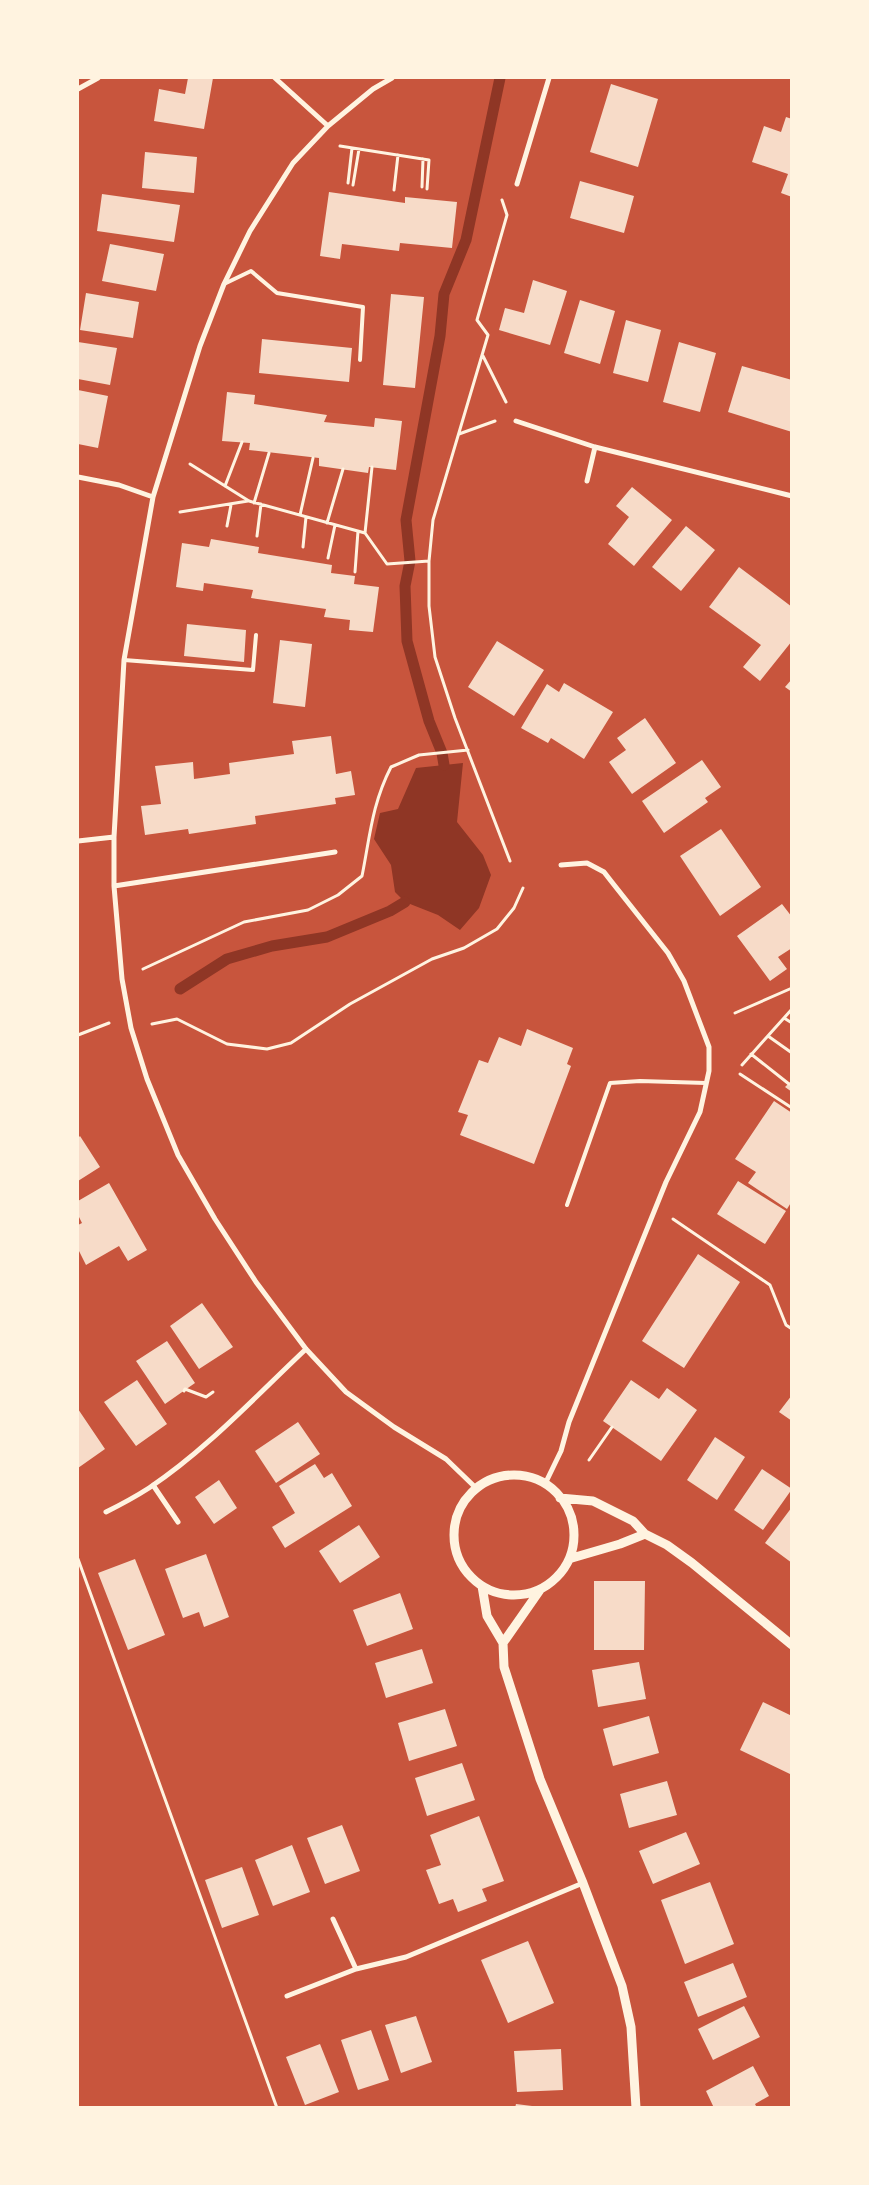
<svg xmlns="http://www.w3.org/2000/svg" width="869" height="2185" font-family="'Playfair Display',serif">
<style>
.water{fill:#8f3625}
.lines{fill:none;stroke-linecap:round;stroke-linejoin:round}
.stream{stroke:#8f3625;stroke-width:11}
.building{fill:#f7dbc8}
.path{stroke:#fff3e0;stroke-width:3}
.service{stroke:#fff3e0;stroke-width:4}
.minor{stroke:#fff3e0;stroke-width:5}
.tertiary{stroke:#fff3e0;stroke-width:9}
</style>
<rect width="100%" height="100%" fill="#c8553d"/>
<path class="water" d="M 463,763 L 457,822 L 483,855 L 491,875 L 479,908 L 460,930 L 438,915 L 405,902 L 395,892 L 391,865 L 374,839 L 380,813 L 398,809 L 416,768 Z"/>
<g class="lines">
<path class="stream" d="M 444,765 L 442,753 L 429,721 L 407,641 L 405,586 L 410,561 L 406,520 L 440,336 L 444,294 L 466,240 L 500,78
M 180,989 L 227,959 L 272,946 L 327,937 L 390,911 L 405,902"/>
</g>
<path class="building" d="M 188,78 L 213,78 L 204,129 L 154,121 L 159,89 L 185,94 Z
M 611,84 L 658,99 L 638,167 L 590,152 Z
M 786,117 L 792,119 L 792,197 L 781,193 L 788,174 L 752,162 L 764,126 L 781,132 Z
M 145,152 L 197,157 L 194,193 L 142,188 Z
M 580,181 L 634,196 L 624,233 L 570,218 Z
M 329,192 L 405,203 L 405,197 L 457,202 L 452,248 L 400,243 L 399,251 L 342,244 L 340,259 L 320,256 Z
M 102,194 L 180,205 L 174,242 L 97,231 Z
M 110,244 L 164,254 L 156,291 L 102,281 Z
M 533,280 L 567,291 L 550,345 L 499,330 L 505,308 L 524,313 Z
M 86,293 L 139,302 L 133,338 L 80,330 Z
M 391,294 L 424,297 L 415,388 L 383,385 Z
M 580,300 L 615,311 L 600,364 L 564,353 Z
M 626,320 L 661,330 L 648,382 L 613,373 Z
M 262,339 L 352,348 L 349,382 L 259,373 Z
M 78,342 L 117,348 L 110,385 L 78,379 Z
M 679,342 L 716,353 L 700,412 L 663,402 Z
M 742,366 L 792,380 L 792,432 L 728,412 Z
M 78,390 L 108,396 L 98,448 L 78,444 Z
M 227,392 L 255,395 L 254,404 L 327,415 L 324,422 L 374,427 L 375,418 L 402,421 L 396,470 L 369,467 L 368,473 L 319,466 L 319,458 L 249,450 L 250,443 L 222,441 Z
M 632,487 L 672,520 L 634,566 L 608,544 L 629,517 L 616,506 Z
M 686,526 L 715,550 L 681,591 L 652,567 Z
M 211,539 L 259,547 L 258,553 L 332,565 L 331,573 L 355,576 L 354,584 L 379,587 L 373,632 L 349,630 L 350,620 L 324,617 L 326,609 L 251,598 L 253,590 L 204,583 L 203,591 L 176,587 L 182,543 L 209,547 Z
M 739,567 L 792,607 L 792,641 L 760,681 L 743,667 L 761,645 L 709,607 Z
M 187,624 L 246,630 L 244,662 L 184,656 Z
M 280,640 L 312,644 L 305,707 L 273,703 Z
M 497,641 L 544,670 L 514,716 L 468,687 Z
M 792,679 L 792,692 L 785,687 Z
M 564,683 L 613,712 L 584,759 L 551,738 L 548,743 L 521,728 L 547,684 L 559,692 Z
M 645,718 L 676,763 L 632,794 L 609,762 L 626,750 L 617,738 Z
M 331,736 L 336,774 L 351,771 L 355,795 L 335,798 L 336,804 L 255,816 L 256,824 L 189,834 L 188,829 L 145,835 L 141,806 L 161,804 L 155,766 L 193,762 L 194,779 L 230,774 L 229,763 L 294,754 L 292,741 Z
M 702,760 L 721,787 L 705,798 L 708,802 L 664,833 L 642,801 Z
M 721,829 L 761,887 L 720,916 L 680,856 Z
M 782,904 L 792,917 L 792,948 L 778,957 L 787,969 L 770,981 L 737,936 Z
M 527,1029 L 573,1048 L 567,1064 L 571,1066 L 534,1164 L 460,1135 L 468,1115 L 458,1112 L 479,1060 L 488,1063 L 499,1037 L 521,1046 Z
M 792,1080 L 792,1092 L 785,1087 Z
M 774,1101 L 792,1113 L 792,1201 L 787,1209 L 748,1183 L 756,1172 L 735,1159 Z
M 80,1136 L 100,1167 L 78,1181 L 78,1138 Z
M 738,1181 L 786,1211 L 765,1244 L 717,1214 Z
M 109,1183 L 147,1250 L 128,1261 L 119,1246 L 86,1265 L 78,1249 L 78,1225 L 82,1223 L 78,1215 L 78,1201 Z
M 698,1254 L 740,1282 L 684,1368 L 642,1341 Z
M 202,1303 L 233,1347 L 199,1369 L 170,1326 Z
M 167,1341 L 195,1383 L 165,1404 L 136,1361 Z
M 137,1380 L 167,1424 L 136,1446 L 104,1402 Z
M 631,1380 L 659,1399 L 667,1388 L 697,1410 L 661,1461 L 603,1421 Z
M 792,1395 L 792,1421 L 779,1412 Z
M 78,1409 L 105,1449 L 78,1468 Z
M 298,1422 L 320,1454 L 276,1483 L 255,1451 Z
M 715,1437 L 745,1457 L 717,1500 L 687,1480 Z
M 315,1464 L 324,1478 L 332,1473 L 352,1506 L 285,1548 L 272,1527 L 295,1513 L 279,1486 Z
M 762,1469 L 792,1489 L 763,1530 L 734,1510 Z
M 219,1480 L 237,1508 L 214,1524 L 195,1497 Z
M 792,1507 L 792,1563 L 765,1543 Z
M 359,1525 L 380,1557 L 340,1583 L 319,1551 Z
M 206,1554 L 229,1617 L 204,1627 L 199,1612 L 183,1618 L 165,1569 Z
M 135,1559 L 165,1635 L 128,1650 L 98,1573 Z
M 594,1581 L 645,1581 L 644,1650 L 594,1650 Z
M 400,1593 L 413,1629 L 367,1646 L 353,1610 Z
M 422,1649 L 433,1683 L 386,1698 L 375,1663 Z
M 639,1662 L 646,1699 L 598,1707 L 592,1670 Z
M 763,1702 L 792,1716 L 790,1774 L 740,1750 Z
M 445,1709 L 457,1746 L 409,1761 L 398,1723 Z
M 649,1716 L 659,1753 L 613,1766 L 603,1729 Z
M 462,1763 L 475,1800 L 427,1816 L 415,1778 Z
M 667,1781 L 677,1815 L 629,1828 L 620,1794 Z
M 479,1816 L 504,1881 L 482,1889 L 487,1901 L 458,1912 L 453,1899 L 439,1904 L 426,1870 L 441,1865 L 430,1835 Z
M 342,1825 L 360,1871 L 325,1884 L 307,1838 Z
M 686,1832 L 700,1864 L 653,1884 L 639,1851 Z
M 292,1845 L 310,1892 L 273,1906 L 255,1860 Z
M 242,1867 L 259,1915 L 222,1928 L 205,1880 Z
M 710,1882 L 734,1944 L 685,1964 L 661,1900 Z
M 528,1941 L 554,2003 L 508,2023 L 481,1960 Z
M 733,1963 L 747,1997 L 698,2017 L 684,1982 Z
M 744,2006 L 760,2037 L 713,2060 L 698,2029 Z
M 416,2016 L 432,2062 L 401,2073 L 385,2025 Z
M 371,2030 L 389,2080 L 358,2090 L 341,2040 Z
M 320,2044 L 339,2092 L 305,2105 L 286,2057 Z
M 561,2049 L 563,2090 L 517,2092 L 514,2051 Z
M 753,2066 L 769,2096 L 755,2104 L 757,2108 L 714,2108 L 706,2091 Z
M 516,2104 L 532,2106 L 532,2108 L 515,2108 Z"/>
<g class="lines">
<path class="path" d="M 340,146 L 429,160 L 427,189
M 348,183 L 352,148
M 353,185 L 359,149
M 422,187 L 423,159
M 394,190 L 398,155
M 502,200 L 507,215 L 477,320 L 488,335 L 433,520 L 429,561 L 429,606 L 435,657 L 455,718 L 510,861
M 483,356 L 506,402
M 459,434 L 495,421
M 190,464 L 249,501 L 365,533 L 387,564 L 429,561
M 225,486 L 242,442
M 254,503 L 269,453
M 180,512 L 248,501
M 300,515 L 313,458
M 327,523 L 343,469
M 227,526 L 231,505
M 365,533 L 372,467
M 257,536 L 261,504
M 303,547 L 306,517
M 328,558 L 335,525
M 355,572 L 358,531
M 143,969 L 244,922 L 308,910 L 338,895 L 362,876 C 370,836 372,804 391,767 L 419,755 L 468,750
M 735,1013 L 792,988
M 784,1018 L 792,1023
M 152,1024 L 177,1019 L 227,1044 L 267,1049 L 291,1043 L 350,1004 L 432,959 L 464,948 L 497,929 L 514,908 L 523,888
M 78,1035 L 109,1023
M 768,1036 L 792,1053
M 751,1054 L 789,1084
M 742,1065 L 792,1009
M 740,1074 L 792,1108
M 673,1219 L 770,1285 L 786,1325 L 792,1329
M 184,1391 L 185,1389 L 206,1397 L 213,1392
M 589,1460 L 612,1427
M 78,1559 L 277,2108"/>
<path class="service" d="M 224,284 L 251,271 L 277,293 L 363,307 L 360,360
M 124,660 L 253,670 L 256,635
M 567,1205 L 610,1083 L 640,1081 L 706,1083"/>
<path class="minor" d="M 275,78 L 328,126
M 392,78 L 373,89 L 328,126 L 293,163 L 250,231 L 224,284 L 200,346 L 153,497 L 124,660 L 114,837 L 114,886 L 122,979 L 131,1028 L 147,1079 L 178,1155 L 215,1219 L 256,1282 L 306,1349 L 346,1392 L 394,1427 L 446,1459 L 476,1488
M 78,89 L 98,78
M 517,184 L 549,78
M 516,421 L 595,447 L 792,496
M 78,477 L 119,485 L 153,497
M 587,481 L 595,447
M 78,841 L 114,837
M 114,886 L 335,852
M 545,1484 L 561,1451 L 569,1422 L 666,1182 L 700,1112 L 709,1071 L 709,1047 L 684,981 L 668,953 L 611,881 L 604,872 L 587,863 L 561,865
M 153,1485 L 178,1522
M 106,1512 C 120,1505 135,1497 149,1488 C 207,1449 255,1397 306,1349
M 333,1919 L 356,1969
M 287,1996 L 356,1969 L 406,1957 L 583,1883"/>
<path class="tertiary" d="M454 1535a60 60 0 1 1 120 0a60 60 0 1 1-120 0Z
M 560,1498 L 593,1501 L 633,1521 L 645,1534 L 667,1545 L 692,1563 L 792,1645
M 572,1558 L 620,1544 L 645,1534
M 482,1586 L 487,1616 L 503,1643 L 504,1667 L 540,1779 L 583,1883 L 622,1986 L 631,2027 L 636,2108
M 503,1643 L 540,1590"/>
</g>
<rect width="869" height="2185" fill="none" stroke="#fff3e0" stroke-width="158"/>
</svg>
